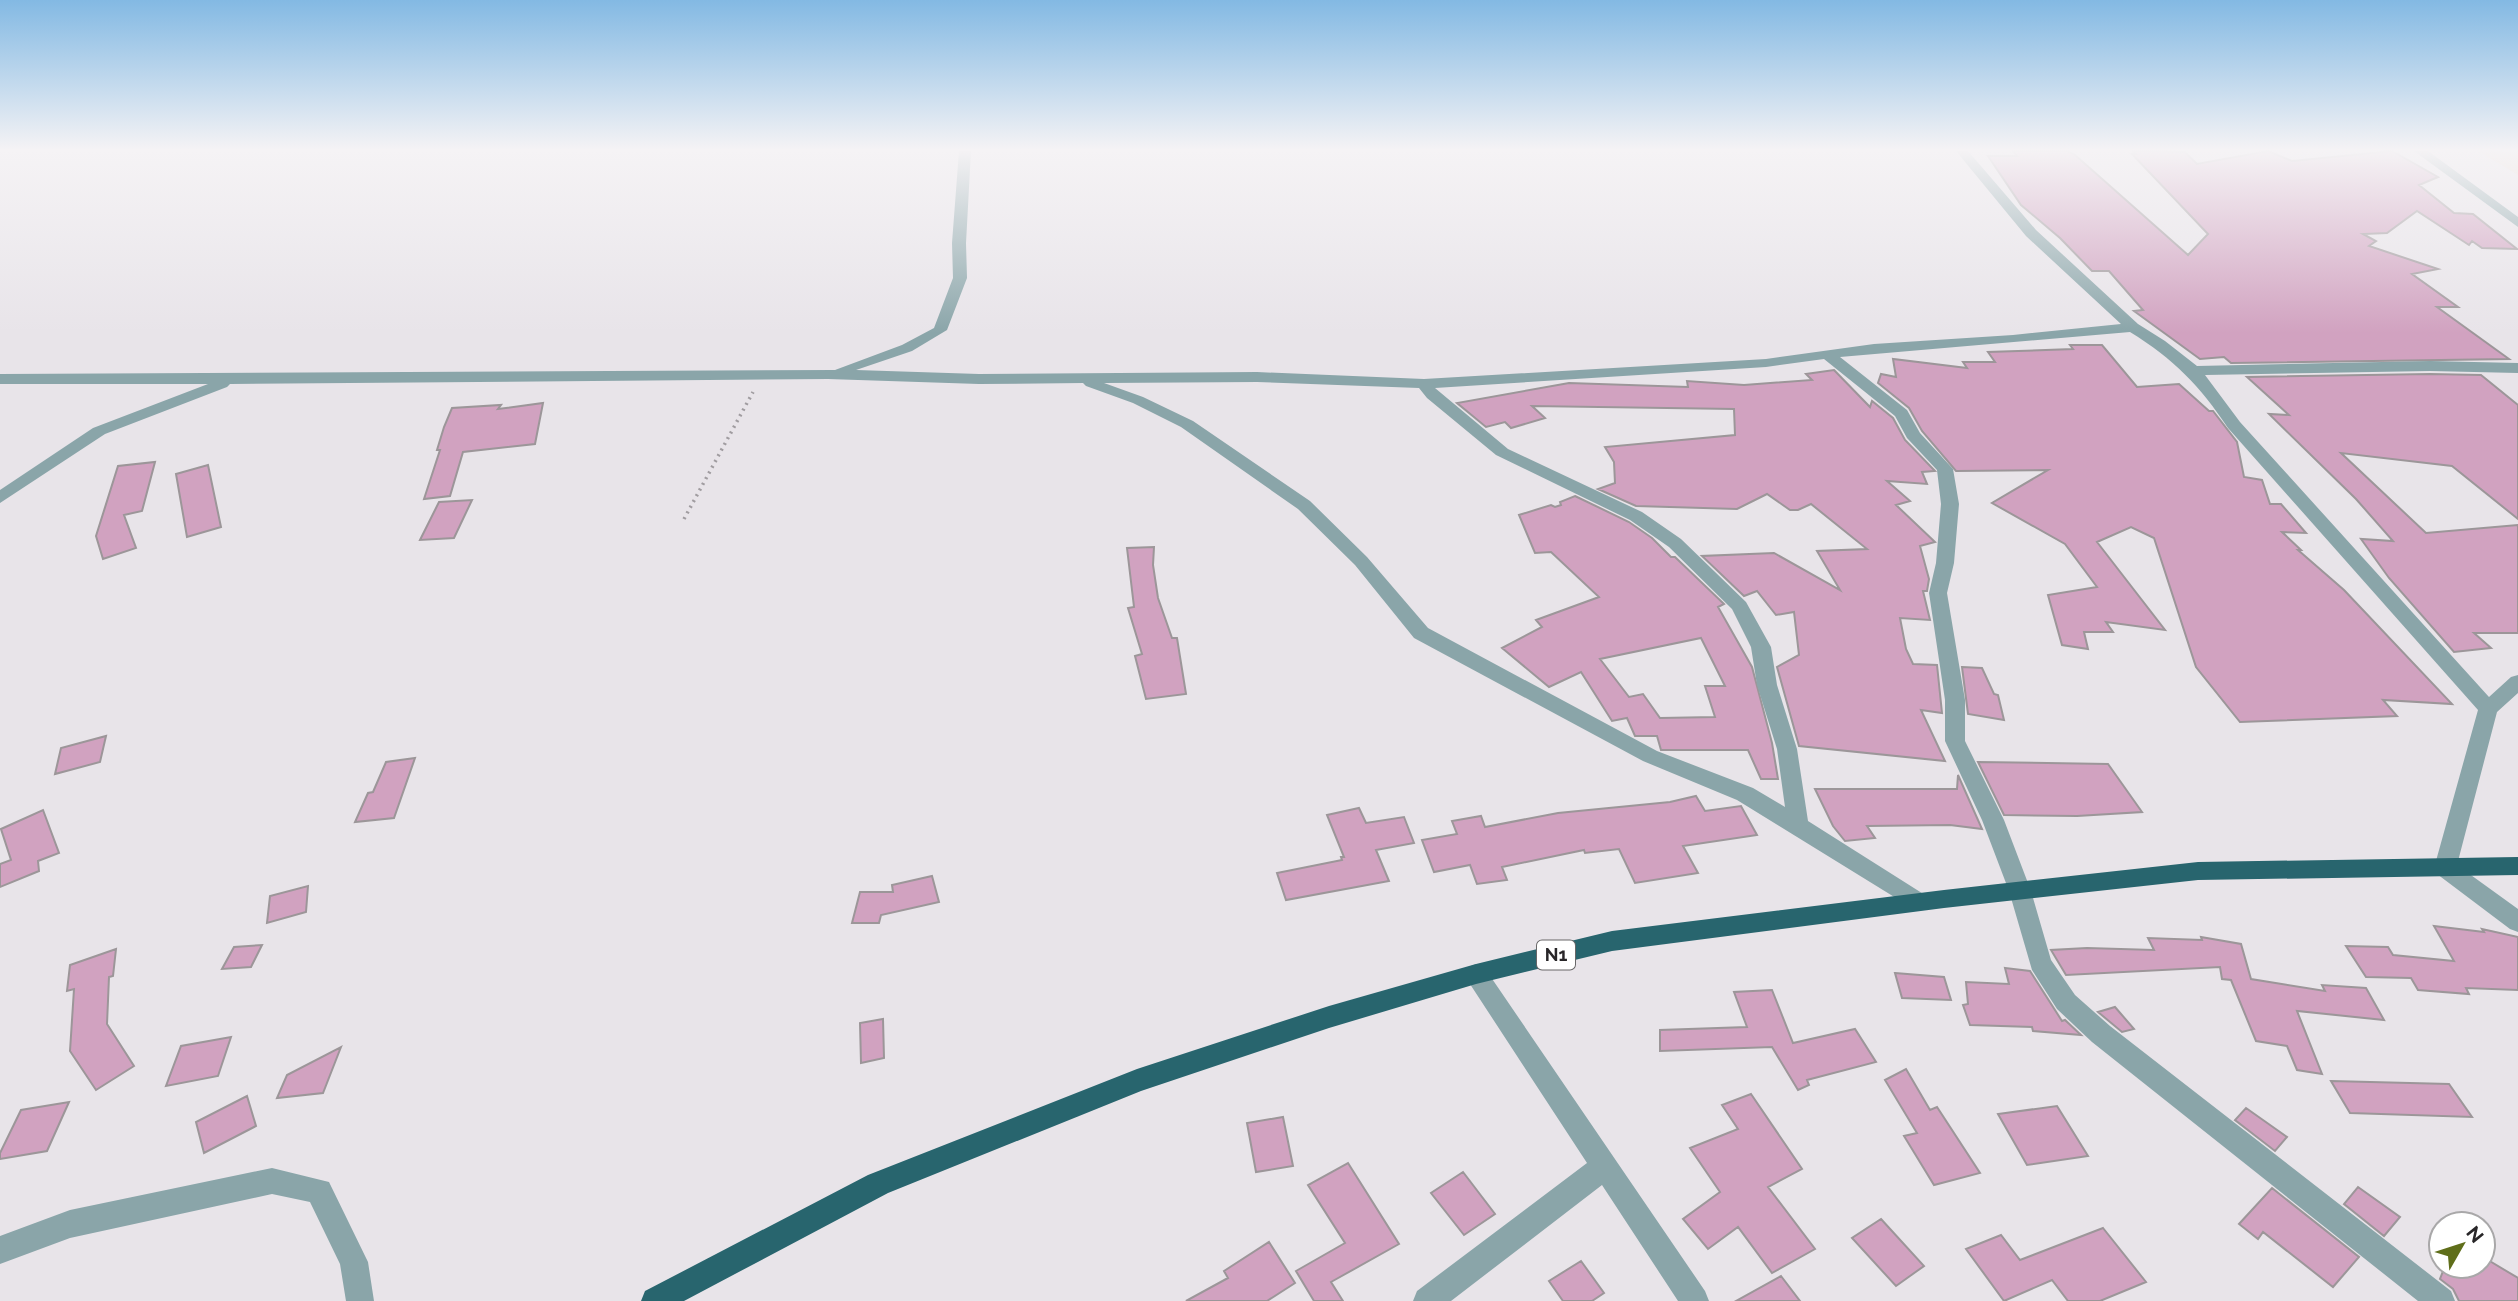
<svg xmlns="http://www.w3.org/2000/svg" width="2518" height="1301" font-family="Raleway,sans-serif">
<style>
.education{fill:#ebd8c8}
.building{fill:#d1a2c0;stroke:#9c9699;stroke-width:2;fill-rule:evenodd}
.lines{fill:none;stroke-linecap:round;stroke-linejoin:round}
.path{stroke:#a09ca0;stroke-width:3.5;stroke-dasharray:2 4.5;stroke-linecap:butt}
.minor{fill:#8aa5a9;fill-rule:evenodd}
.trunk{fill:#28656e;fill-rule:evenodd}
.labels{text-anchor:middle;stroke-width:7;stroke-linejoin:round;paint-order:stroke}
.shield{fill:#fff;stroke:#686768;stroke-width:2}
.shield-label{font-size:18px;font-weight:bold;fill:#282628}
</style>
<rect width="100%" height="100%" fill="#e8e4e9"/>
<path class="education" d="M 2478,151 L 2518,151 L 2518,175 Z"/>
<path class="building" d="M 2013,151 L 2067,151 L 2074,154 L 2188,255 L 2208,234 L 2132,154 L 2136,154 L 2133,151 L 2185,152 L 2197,164 L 2268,151 L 2292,161 L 2392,151 L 2438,177 L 2419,185 L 2454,213 L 2473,214 L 2517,249 L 2482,248 L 2472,241 L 2469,245 L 2417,211 L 2387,233 L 2363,234 L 2376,241 L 2369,246 L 2438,269 L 2412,274 L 2458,307 L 2437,307 L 2509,359 L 2231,363 L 2224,357 L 2200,359 L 2134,311 L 2143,310 L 2109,271 L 2092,271 L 2060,238 L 2021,205 L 1988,156 L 2017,156 Z
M 2070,345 L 2102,345 L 2137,387 L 2179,384 L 2209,411 L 2213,411 L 2237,442 L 2244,477 L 2262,480 L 2270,504 L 2281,504 L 2306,533 L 2282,532 L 2301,550 L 2298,550 L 2344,590 L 2452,704 L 2383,700 L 2397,716 L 2240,722 L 2196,667 L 2154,538 L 2131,527 L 2097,542 L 2165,630 L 2106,622 L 2113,632 L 2084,632 L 2088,649 L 2062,645 L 2048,595 L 2097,587 L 2065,544 L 1992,503 L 2048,470 L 1956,471 L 1922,431 L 1909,408 L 1878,383 L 1881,374 L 1896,377 L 1893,359 L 1967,368 L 1963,362 L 1995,362 L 1988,352 L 2073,349 Z
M 1834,370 L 1870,407 L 1872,401 L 1893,418 L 1905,440 L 1935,471 L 1922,472 L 1927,484 L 1887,481 L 1910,501 L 1896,505 L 1935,542 L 1920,546 L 1929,579 L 1927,591 L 1923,591 L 1930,620 L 1900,618 L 1906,649 L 1913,664 L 1937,665 L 1942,713 L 1921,710 L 1945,761 L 1799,746 L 1777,667 L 1799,655 L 1794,612 L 1776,615 L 1757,591 L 1744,596 L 1702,556 L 1774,553 L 1840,590 L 1817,551 L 1867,549 L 1811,504 L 1798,510 L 1790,510 L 1767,494 L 1737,509 L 1636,506 L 1598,489 L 1615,483 L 1614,462 L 1605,447 L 1735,435 L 1734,409 L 1532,406 L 1545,418 L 1511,428 L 1505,422 L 1486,427 L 1457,403 L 1569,383 L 1688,387 L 1687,381 L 1744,385 L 1812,380 L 1806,374 Z
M 2430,374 L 2481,375 L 2518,405 L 2518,519 L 2452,466 L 2341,453 L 2426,533 L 2518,525 L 2518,633 L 2474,633 L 2491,648 L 2454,652 L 2389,578 L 2361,539 L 2393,541 L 2356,499 L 2269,414 L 2289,415 L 2247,377 Z
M 543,403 L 535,444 L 463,452 L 450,496 L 424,499 L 440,450 L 437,450 L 444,427 L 452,408 L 501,405 L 498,409 Z
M 155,462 L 142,511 L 124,515 L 136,548 L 103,559 L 96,536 L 118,466 Z
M 208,465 L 221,527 L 187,537 L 176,474 Z
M 1575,496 L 1629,522 L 1652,538 L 1671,557 L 1675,557 L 1724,604 L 1718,607 L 1752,667 L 1772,743 L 1778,779 L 1761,779 L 1748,750 L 1661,750 L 1657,736 L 1635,736 L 1627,718 L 1612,721 L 1581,672 L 1549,687 L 1502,648 L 1542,627 L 1536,620 L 1599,597 L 1551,552 L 1535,553 L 1519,515 L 1551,505 L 1555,507 L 1561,505 L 1560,502 ZM 1701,638 L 1725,686 L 1705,686 L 1715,717 L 1660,718 L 1643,694 L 1629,697 L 1600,659 Z
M 472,500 L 454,538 L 420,540 L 439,502 Z
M 1154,547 L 1153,565 L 1158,598 L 1172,638 L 1177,638 L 1186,694 L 1146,699 L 1135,656 L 1142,654 L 1128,608 L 1134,607 L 1127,548 Z
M 1962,667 L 1982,668 L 1994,694 L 1998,695 L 2004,720 L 1968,714 Z
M 106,736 L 100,762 L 55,774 L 61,748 Z
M 415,758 L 394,818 L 355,822 L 368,793 L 373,792 L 386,762 Z
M 1978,762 L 2108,764 L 2142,812 L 2077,816 L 2004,815 Z
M 1958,775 L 1982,829 L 1950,825 L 1867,826 L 1875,838 L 1845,841 L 1833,826 L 1815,789 L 1957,789 Z
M 1696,796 L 1705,811 L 1741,806 L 1757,835 L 1683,846 L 1698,873 L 1635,883 L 1619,849 L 1585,853 L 1584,850 L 1502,867 L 1507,880 L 1477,884 L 1470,865 L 1434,872 L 1422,840 L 1457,834 L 1452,821 L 1481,816 L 1485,827 L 1558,813 L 1670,802 Z
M 1359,808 L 1366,823 L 1404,817 L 1414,843 L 1376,850 L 1389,881 L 1286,900 L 1277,873 L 1342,860 L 1341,857 L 1344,857 L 1327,815 Z
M 43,810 L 59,853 L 38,861 L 39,871 L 0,887 L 0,864 L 11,860 L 1,829 Z
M 932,876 L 939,902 L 881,915 L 879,923 L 852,923 L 860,892 L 893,892 L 892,885 Z
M 308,886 L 306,912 L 267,923 L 270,896 Z
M 2434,926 L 2484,932 L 2482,929 L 2518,937 L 2518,990 L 2466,988 L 2469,994 L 2418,990 L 2411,978 L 2366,977 L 2346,946 L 2388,947 L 2393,955 L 2454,961 Z
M 2201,937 L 2241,944 L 2251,979 L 2325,991 L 2322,985 L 2366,988 L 2384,1020 L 2297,1011 L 2322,1074 L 2297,1070 L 2287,1046 L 2256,1041 L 2231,980 L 2222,979 L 2220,967 L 2066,975 L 2051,950 L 2087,948 L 2154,950 L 2148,938 L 2202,940 Z
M 262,945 L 251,967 L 222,969 L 234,947 Z
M 116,949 L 113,976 L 109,977 L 107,1024 L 134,1066 L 96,1090 L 70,1051 L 74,989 L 67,991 L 70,965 Z
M 2005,968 L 2030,971 L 2062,1021 L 2065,1020 L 2081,1035 L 2033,1031 L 2032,1027 L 1970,1025 L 1963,1005 L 1968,1004 L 1966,982 L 2009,984 Z
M 1895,973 L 1944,977 L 1951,1000 L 1902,998 Z
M 1772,990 L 1793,1043 L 1855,1029 L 1876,1062 L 1807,1080 L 1809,1085 L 1798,1090 L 1772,1047 L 1660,1051 L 1660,1030 L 1747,1027 L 1734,992 Z
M 2115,1007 L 2134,1029 L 2122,1032 L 2098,1012 Z
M 883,1019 L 884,1058 L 861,1063 L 860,1023 Z
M 231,1037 L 218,1076 L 166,1086 L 181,1046 Z
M 341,1047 L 323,1093 L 277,1098 L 287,1075 Z
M 1906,1069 L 1930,1110 L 1937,1107 L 1980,1173 L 1934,1185 L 1904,1136 L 1917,1133 L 1885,1080 Z
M 2331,1081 L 2449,1084 L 2472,1117 L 2350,1113 Z
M 1751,1094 L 1802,1169 L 1768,1187 L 1815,1249 L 1772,1273 L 1738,1227 L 1708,1249 L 1683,1219 L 1720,1192 L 1690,1148 L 1738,1129 L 1722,1105 Z
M 247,1096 L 256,1126 L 204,1153 L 196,1122 Z
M 69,1102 L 47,1151 L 0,1159 L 0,1153 L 21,1110 Z
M 2057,1106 L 2088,1156 L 2027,1165 L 1998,1114 Z
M 2246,1108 L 2287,1137 L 2275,1151 L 2235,1120 Z
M 1283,1117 L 1293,1166 L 1256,1172 L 1247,1123 Z
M 1348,1163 L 1399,1244 L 1331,1282 L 1343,1301 L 1314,1301 L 1296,1271 L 1345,1243 L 1308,1185 Z
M 1463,1172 L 1495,1214 L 1464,1235 L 1431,1193 Z
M 2358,1187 L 2400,1217 L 2384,1236 L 2344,1204 Z
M 2272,1188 L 2359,1257 L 2333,1287 L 2263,1232 L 2258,1239 L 2239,1224 Z
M 1881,1219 L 1924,1266 L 1896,1286 L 1852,1238 Z
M 2103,1228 L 2146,1282 L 2100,1301 L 2068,1301 L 2052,1280 L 2004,1301 L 1966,1249 L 2001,1235 L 2020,1260 Z
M 1269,1242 L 1295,1283 L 1267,1301 L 1186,1301 L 1228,1278 L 1224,1271 Z
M 2483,1257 L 2518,1278 L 2518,1301 L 2459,1301 L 2453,1289 L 2440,1279 L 2445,1266 L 2483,1266 Z
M 1581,1261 L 1604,1293 L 1592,1301 L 1563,1301 L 1549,1281 Z
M 1781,1276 L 1800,1301 L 1736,1301 Z"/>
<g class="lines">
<path class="path" d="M 684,519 L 753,392"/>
<path class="minor" d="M 959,151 L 971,151 L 966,243 L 967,278 L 947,330 L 912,351 L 856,370 L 979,374 L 1257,372 L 1424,379 L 1766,359 L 1874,344 L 2013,335 L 2121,324 L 2026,236 L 1956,151 L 1968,151 L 2036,230 L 2138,324 L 2165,341 L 2197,366 L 2430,361 L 2518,363 L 2518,373 L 2430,371 L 2205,375 L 2240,422 L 2489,697 L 2511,677 L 2518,675 L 2518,693 L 2497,712 L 2457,865 L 2518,909 L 2518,932 L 2510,929 L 2437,874 L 2434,868 L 2478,710 L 2228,428 C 2200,386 2174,359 2130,332 L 1840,357 L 1907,410 L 1920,433 L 1953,469 L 1959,504 L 1954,563 L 1947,593 L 1965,700 L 1965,741 L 2004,820 L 2031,891 L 2051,960 L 2075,995 L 2110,1026 L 2451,1291 L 2455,1301 L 2418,1301 L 2092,1042 L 2057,1009 L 2032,970 L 2009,891 L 1982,820 L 1945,741 L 1945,700 L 1929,593 L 1936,563 L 1941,504 L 1937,470 L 1907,438 L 1895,416 L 1824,359 L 1766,367 L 1435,388 L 1508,449 L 1642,512 L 1681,539 L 1746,602 L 1771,647 L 1777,685 L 1797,749 L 1808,821 L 1925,895 L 1928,902 L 1925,909 L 1917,911 L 1737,800 L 1643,761 L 1414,638 L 1355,565 L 1298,509 L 1181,427 L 1133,403 L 1086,386 L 1083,383 L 979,384 L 828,379 L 230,384 L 227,387 L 105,434 L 0,503 L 0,490 L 93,428 L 208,384 L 0,384 L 0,374 L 835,370 L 902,345 L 934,328 L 953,278 L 952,243 ZM 1257,382 L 1419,388 L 1427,398 L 1496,455 L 1630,520 L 1669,547 L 1732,609 L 1751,647 L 1757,685 L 1777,749 L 1785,807 L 1753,788 L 1657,751 L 1428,628 L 1367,557 L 1310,501 L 1193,421 L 1143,397 L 1104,383 Z
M 2414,151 L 2428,151 L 2518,217 L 2518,227 Z
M 1476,964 L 1484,967 L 1705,1291 L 1709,1301 L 1678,1301 L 1602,1185 L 1451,1301 L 1413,1301 L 1417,1291 L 1587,1163 L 1468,981 L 1464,974 L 1468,967 Z
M 272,1168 L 329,1182 L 368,1262 L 374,1301 L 346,1301 L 340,1264 L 310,1202 L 272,1194 L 70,1238 L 0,1264 L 0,1236 L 70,1210 Z"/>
<path class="trunk" d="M 2518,857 L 2518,875 L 2198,880 L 1944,908 L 1612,951 L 1476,984 L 1329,1028 L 1141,1091 L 888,1193 L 684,1301 L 641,1301 L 645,1291 L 868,1175 L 1137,1069 L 1329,1006 L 1476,964 L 1612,931 L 1944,890 L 2198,862 Z"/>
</g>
<linearGradient id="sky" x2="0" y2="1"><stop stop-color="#83b9e3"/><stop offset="0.45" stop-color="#f5f3f5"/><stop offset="1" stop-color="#f5f3f5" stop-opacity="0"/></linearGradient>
<rect width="2518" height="333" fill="url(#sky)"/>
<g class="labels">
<rect class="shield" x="1537" y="940.5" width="38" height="29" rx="5"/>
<g class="shield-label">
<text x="1556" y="961">N1</text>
</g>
</g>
<g transform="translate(2462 1245) rotate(51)"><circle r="33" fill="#ffffff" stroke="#a9a8a9" stroke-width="2"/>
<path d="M0-5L12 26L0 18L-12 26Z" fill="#5f6e1a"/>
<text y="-10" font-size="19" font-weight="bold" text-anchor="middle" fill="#282628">N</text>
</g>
</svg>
